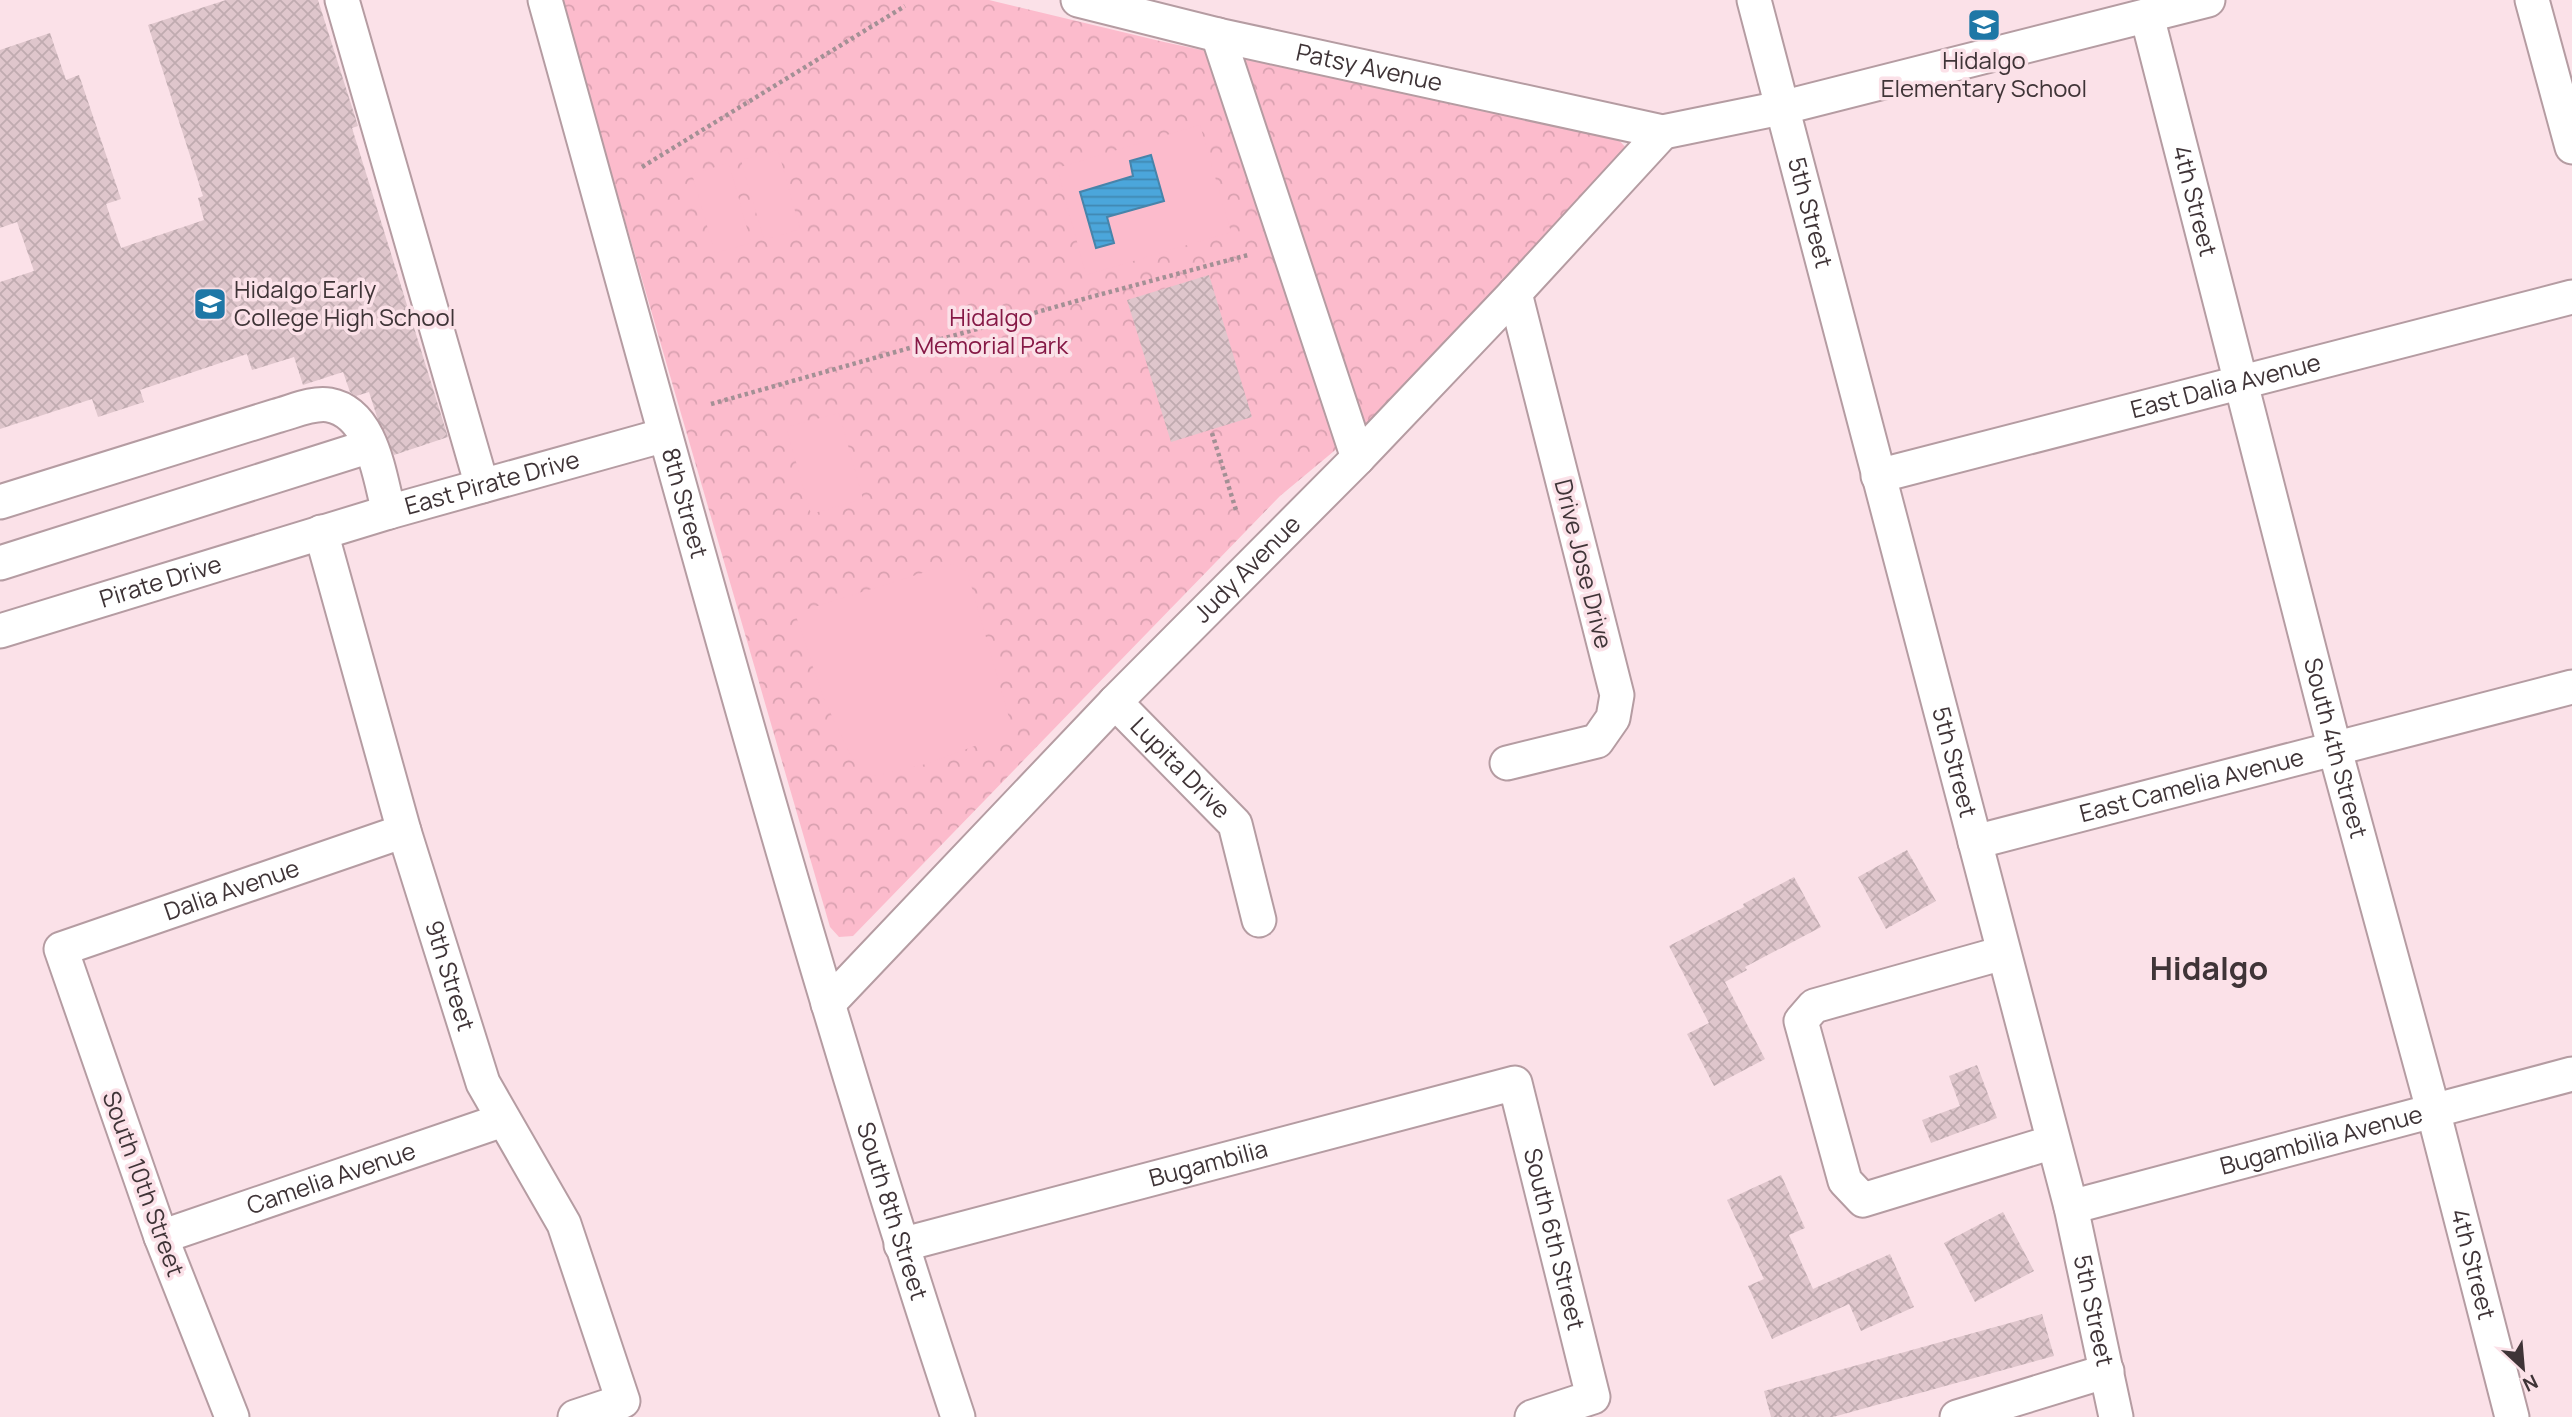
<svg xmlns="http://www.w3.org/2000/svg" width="2572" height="1417" font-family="Manrope,sans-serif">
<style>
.forest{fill:url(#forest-crowns)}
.pitch{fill:#fcbbcc}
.water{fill:url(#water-rules);stroke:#4784aa;stroke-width:2}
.building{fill:url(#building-cross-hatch)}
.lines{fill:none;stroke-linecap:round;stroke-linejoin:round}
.minor-casing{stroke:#b59ca2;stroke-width:37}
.path{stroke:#a39095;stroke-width:4.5;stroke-dasharray:3.5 3.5;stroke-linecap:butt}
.minor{stroke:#fff;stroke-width:33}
.labels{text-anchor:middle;stroke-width:7;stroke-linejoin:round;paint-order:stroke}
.poi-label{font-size:24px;fill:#3f3437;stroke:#fbe1e8}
.street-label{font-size:24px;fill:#3f3437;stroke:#fbe1e8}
.park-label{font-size:24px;fill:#861946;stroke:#fbe1e8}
.district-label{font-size:32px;font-weight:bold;fill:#3f3437;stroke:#fbe1e8}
</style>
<defs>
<pattern id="forest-crowns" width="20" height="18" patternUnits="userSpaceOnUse" patternTransform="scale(1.75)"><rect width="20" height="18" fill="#fcbbcc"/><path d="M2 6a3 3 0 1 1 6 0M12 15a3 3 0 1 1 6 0" fill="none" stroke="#d9a1b0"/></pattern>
<pattern id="water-rules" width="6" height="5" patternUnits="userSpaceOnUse" patternTransform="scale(1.75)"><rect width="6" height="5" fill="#4ba6db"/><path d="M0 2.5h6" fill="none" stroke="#4088b2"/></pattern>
<pattern id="building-cross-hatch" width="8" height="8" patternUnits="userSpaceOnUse" patternTransform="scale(1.75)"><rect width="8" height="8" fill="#dfc6cc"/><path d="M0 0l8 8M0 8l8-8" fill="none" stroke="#c0abb0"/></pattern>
</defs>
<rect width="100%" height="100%" fill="#fbe1e8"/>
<path class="forest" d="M 561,0 L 989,0 L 1164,42 L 1618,139 L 1627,149 L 1399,397 L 1280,496 L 853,936 L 839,937 L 830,927 Z"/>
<path class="pitch" d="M 1200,125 L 1231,232 L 1086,275 L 1057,168 Z
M 778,150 L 800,229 L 764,240 L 741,160 Z
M 729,163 L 751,243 L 715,253 L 692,174 Z
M 839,413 L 863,499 L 811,514 L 786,427 Z
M 951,564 L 967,571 L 1012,728 L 980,744 L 926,764 L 875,776 L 860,770 L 849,752 L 823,697 L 795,613 Z"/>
<path class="water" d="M 1151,155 L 1164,201 L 1107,217 L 1114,243 L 1096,248 L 1080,192 L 1133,176 L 1130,161 Z"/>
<path class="building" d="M 226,0 L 318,0 L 358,126 L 352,128 L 448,437 L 394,455 L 377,417 L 369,392 L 356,396 L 350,392 L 343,372 L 303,385 L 294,357 L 252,370 L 247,354 L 140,390 L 144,402 L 98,417 L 92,399 L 0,429 L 0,282 L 34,271 L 17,222 L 0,228 L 0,50 L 50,33 L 66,80 L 79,75 L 121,199 L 106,204 L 121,248 L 204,220 L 198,198 L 203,196 L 148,25 Z
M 1209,275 L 1252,417 L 1171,442 L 1127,300 Z
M 1907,850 L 1936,901 L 1886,929 L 1858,877 Z
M 1794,877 L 1821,927 L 1745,967 L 1747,970 L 1725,982 L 1765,1059 L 1714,1086 L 1687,1034 L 1709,1023 L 1669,946 L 1744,907 L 1743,904 Z
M 1977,1065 L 1997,1118 L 1931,1143 L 1922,1120 L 1960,1106 L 1949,1076 Z
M 1781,1175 L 1805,1228 L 1789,1235 L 1813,1289 L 1890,1254 L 1914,1307 L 1861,1331 L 1849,1304 L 1772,1339 L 1748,1286 L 1764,1279 L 1727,1200 Z
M 2003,1212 L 2034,1271 L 1975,1302 L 1944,1243 Z
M 2042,1314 L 2054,1356 L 1833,1417 L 1771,1417 L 1764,1391 Z"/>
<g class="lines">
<defs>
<g id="minor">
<path d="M 342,0 L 482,486"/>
<path id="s1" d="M 545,0 C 677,474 803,950 958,1417"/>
<path id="s2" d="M 1078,0 L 1218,35 L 1663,132 L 1781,108 L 2208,0"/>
<path id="s3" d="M 1754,0 L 2071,1207 L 2116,1417"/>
<path d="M 2532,0 L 2572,147"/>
<path id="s4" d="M 2147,16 L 2335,750 L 2433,1110 L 2512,1417"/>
<path d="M 1218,35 L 1358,458"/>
<path id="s5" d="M 1878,476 L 2572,297"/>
<path d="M 0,502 L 276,416 C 292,412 313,402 329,405 C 373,413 379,476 389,512"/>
<path id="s6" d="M 321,532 L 404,831 L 483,1083 L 564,1224 L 623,1401 L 575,1417"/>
<path d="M 0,563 L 370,446"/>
<path id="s7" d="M 0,631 L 389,512 L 665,435"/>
<path id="s8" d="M 1115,702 L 1235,824 L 1259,920"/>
<path d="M 1507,763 L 1597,741 L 1613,718 L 1617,695 L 1515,293"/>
<path id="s9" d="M 1975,842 L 2572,687"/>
<path d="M 2003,953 L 1814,1006 L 1801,1021 L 1845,1181 L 1863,1200 L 2053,1142"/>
<path id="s10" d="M 828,1004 L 1115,702 L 1358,458 L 1515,293 L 1663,132"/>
<path id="s11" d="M 2071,1207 L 2572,1074"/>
<path id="s12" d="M 161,1237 L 503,1120"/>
<path id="s13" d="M 901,1245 L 1515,1083 L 1593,1397 L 1532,1417"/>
<path id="s14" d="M 232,1417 L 161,1237 L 61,949 L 404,831"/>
<path d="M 1957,1417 L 2107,1371"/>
</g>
</defs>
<use href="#minor" class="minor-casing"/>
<path class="path" d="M 642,167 L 905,6
M 711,404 L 1087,298 L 1248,255
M 1212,433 L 1236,510"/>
<use href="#minor" class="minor"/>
</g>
<defs>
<symbol id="school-square" viewBox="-11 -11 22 22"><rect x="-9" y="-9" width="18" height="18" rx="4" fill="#1e77a6" stroke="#fbe1e8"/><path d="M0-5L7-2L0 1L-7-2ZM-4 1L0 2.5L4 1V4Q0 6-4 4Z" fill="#fff"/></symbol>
</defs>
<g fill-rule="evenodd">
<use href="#school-square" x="1965" y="6" width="38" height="38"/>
<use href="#school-square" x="191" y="285" width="38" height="38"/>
</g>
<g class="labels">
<g class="poi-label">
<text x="1984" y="69">Hidalgo<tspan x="1984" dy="28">Elementary School</tspan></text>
<text x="234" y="298" text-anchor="start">Hidalgo Early<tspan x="234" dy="28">College High School</tspan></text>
</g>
<g class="street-label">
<text dy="8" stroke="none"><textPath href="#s2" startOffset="299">Patsy Avenue</textPath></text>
<text dy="8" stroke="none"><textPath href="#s4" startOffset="191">4th Street</textPath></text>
<text dy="8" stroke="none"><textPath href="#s3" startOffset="220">5th Street</textPath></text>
<text dy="8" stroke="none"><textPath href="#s5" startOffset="359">East Dalia Avenue</textPath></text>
<text dy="8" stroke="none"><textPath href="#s7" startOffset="514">East Pirate Drive</textPath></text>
<text dy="8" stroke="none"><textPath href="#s1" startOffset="522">8th Street</textPath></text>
<text transform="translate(1583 564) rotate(76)" y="8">Drive Jose Drive</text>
<text dy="8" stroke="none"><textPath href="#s10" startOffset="604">Judy Avenue</textPath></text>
<text dy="8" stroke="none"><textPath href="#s7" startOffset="168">Pirate Drive</textPath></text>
<text dy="8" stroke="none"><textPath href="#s4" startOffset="756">South 4th Street</textPath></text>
<text dy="8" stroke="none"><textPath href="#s3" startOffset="788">5th Street</textPath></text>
<text dy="8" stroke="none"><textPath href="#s8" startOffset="93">Lupita Drive</textPath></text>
<text dy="8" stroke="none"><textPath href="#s9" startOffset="224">East Camelia Avenue</textPath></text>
<text dy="8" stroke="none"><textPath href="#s14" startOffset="679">Dalia Avenue</textPath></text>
<text dy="8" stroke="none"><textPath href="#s6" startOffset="462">9th Street</textPath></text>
<text dy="8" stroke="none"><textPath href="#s11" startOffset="259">Bugambilia Avenue</textPath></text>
<text dy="8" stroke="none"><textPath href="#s13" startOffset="318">Bugambilia</textPath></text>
<text dy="8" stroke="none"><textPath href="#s12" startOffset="180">Camelia Avenue</textPath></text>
<text transform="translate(143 1184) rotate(70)" y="8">South 10th Street</text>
<text dy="8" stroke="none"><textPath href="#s1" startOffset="1260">South 8th Street</textPath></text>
<text dy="8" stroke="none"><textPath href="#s13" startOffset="796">South 6th Street</textPath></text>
<text dy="8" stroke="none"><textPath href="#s4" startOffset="1290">4th Street</textPath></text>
<text dy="8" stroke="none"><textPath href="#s3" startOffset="1354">5th Street</textPath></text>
</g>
<g class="park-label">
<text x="991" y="326">Hidalgo<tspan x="991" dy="28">Memorial Park</tspan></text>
</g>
<g class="district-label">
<text x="2209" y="980">Hidalgo</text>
</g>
</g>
<g transform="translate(2523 1368) rotate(154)" stroke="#fbe1e8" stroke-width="5" paint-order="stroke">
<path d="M0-5L12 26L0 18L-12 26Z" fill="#3f3437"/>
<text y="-10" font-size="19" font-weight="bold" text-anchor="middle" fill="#3f3437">N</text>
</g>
</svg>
